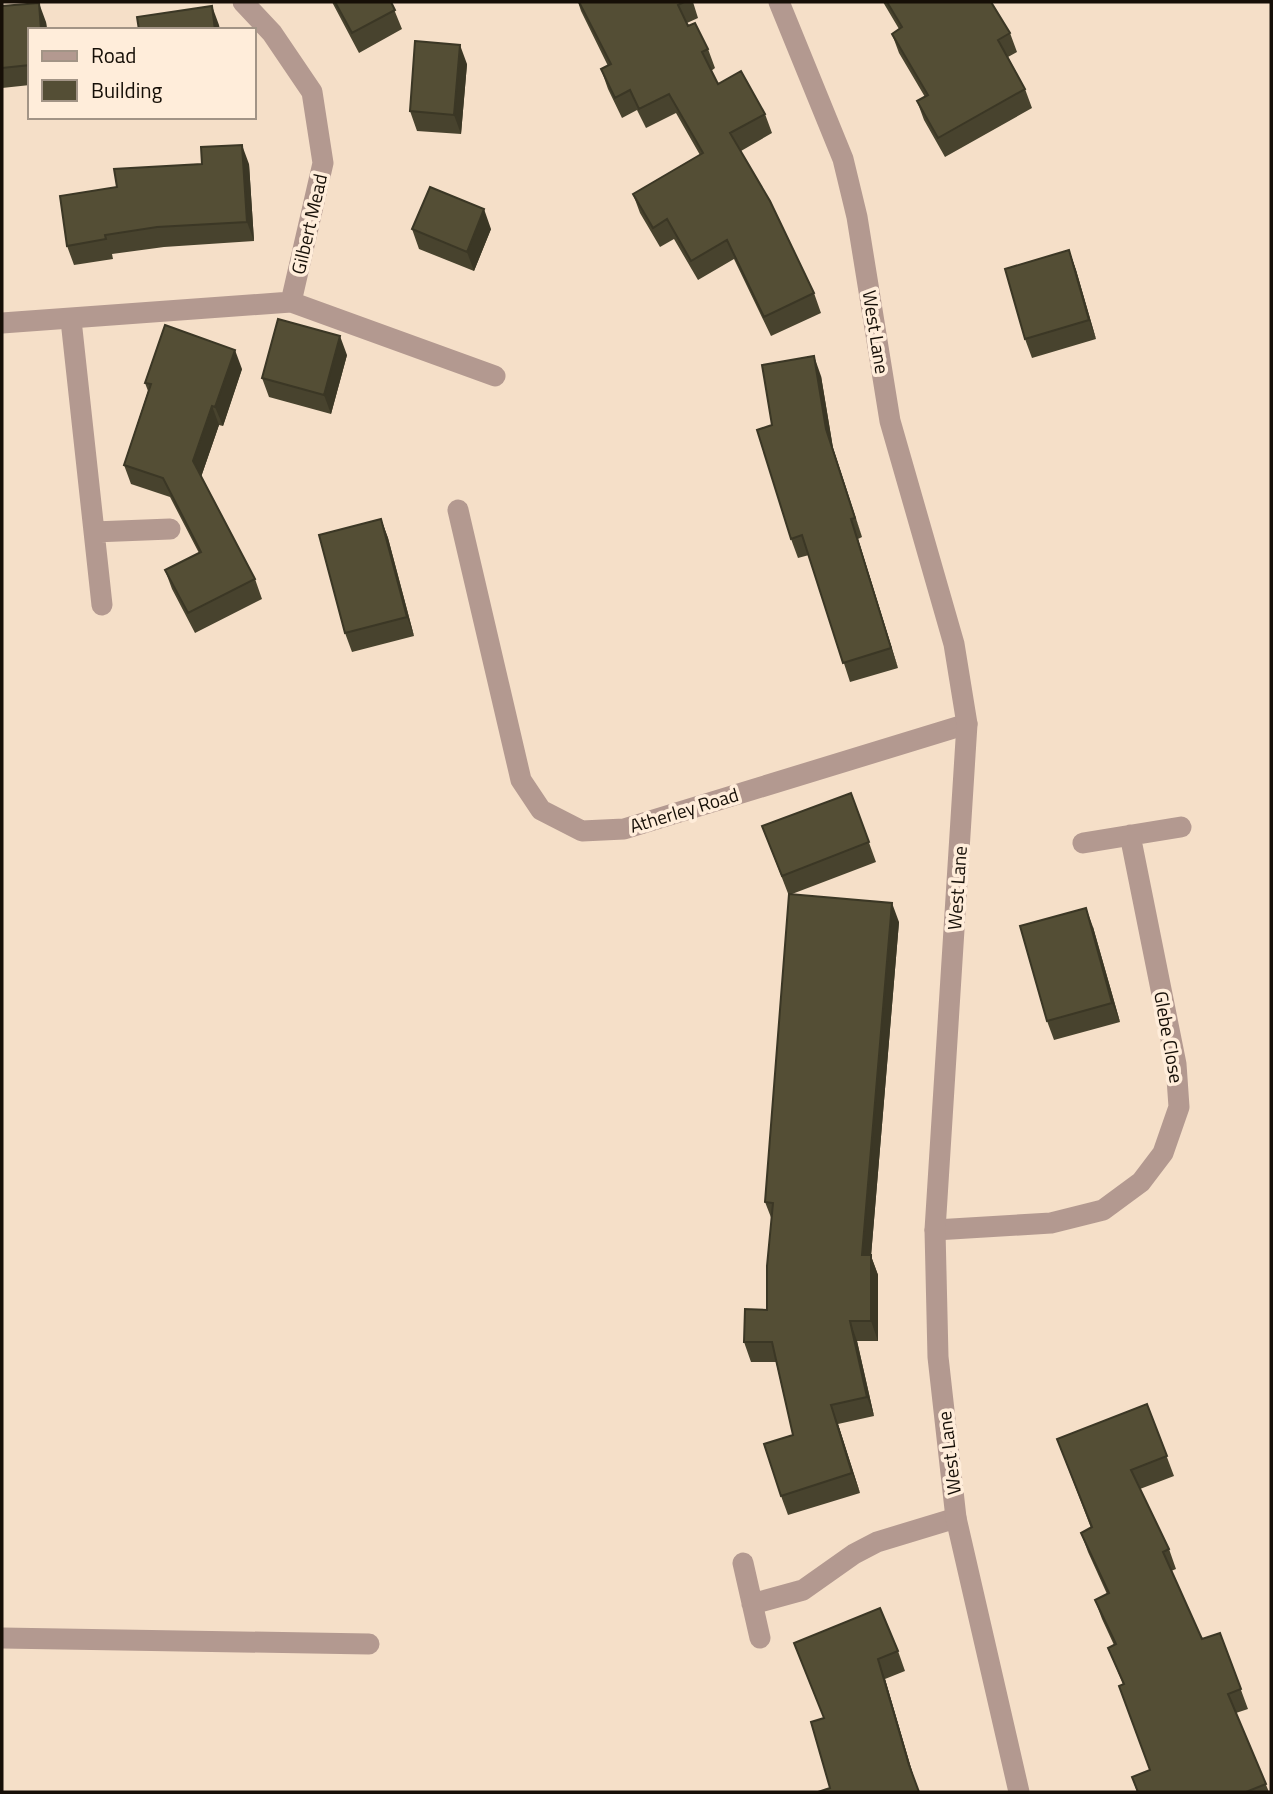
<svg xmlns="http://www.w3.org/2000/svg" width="1273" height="1794" font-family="'Titillium Web',sans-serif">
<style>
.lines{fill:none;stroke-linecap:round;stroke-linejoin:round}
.minor{stroke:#b39990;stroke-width:21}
.tertiary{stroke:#b39990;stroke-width:21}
.wall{fill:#48432e}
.shaded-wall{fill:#3b3725}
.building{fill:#544e35;stroke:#3b3725;stroke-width:2}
.labels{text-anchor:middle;stroke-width:7;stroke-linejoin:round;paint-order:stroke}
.street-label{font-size:19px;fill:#160f07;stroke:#ffedda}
</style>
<rect width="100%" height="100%" fill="#f5dfc8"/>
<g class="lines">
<path class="minor" d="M 243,2 L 272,33 L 312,92 L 323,163 L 291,302
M 71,320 L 102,605
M 2,323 L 291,302 L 495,376
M 458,510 L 521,780 L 541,810 L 582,831 L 624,829 L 967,724
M 94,532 L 170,529
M 1083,843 L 1181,827
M 935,1230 L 1051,1223 L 1103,1210 L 1141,1182 L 1163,1153 L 1179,1107 L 1176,1064 L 1130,835
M 743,1563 L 760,1638
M 752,1604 L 803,1590 L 854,1554 L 877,1542 L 956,1518
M 2,1638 L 369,1644"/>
<path class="tertiary" d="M 779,2 L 843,159 L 857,217 L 890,421 L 954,644 L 967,724 L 935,1230 L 938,1357 L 956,1518 L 1019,1792"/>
</g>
<path class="wall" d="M 332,2 L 391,2 L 402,29 L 359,53 Z
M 578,2 L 693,2 L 698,18 L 687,23 L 708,49 L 715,68 L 711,71 L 718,84 L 765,114 L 772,133 L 741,151 L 814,293 L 821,313 L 771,336 L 734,259 L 698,280 L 674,239 L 660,247 L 640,213 L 633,194 L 700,155 L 676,113 L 646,128 L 637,110 L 622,118 L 608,89 L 601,69 L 608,66 L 581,11 Z
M 883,2 L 991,2 L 1010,33 L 1017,52 L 1008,57 L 1025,89 L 1032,108 L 945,157 L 924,120 L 917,101 L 925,97 L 899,53 L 892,34 L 899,29 Z
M 2,6 L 46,22 L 47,30 L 30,30 L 30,85 L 2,88 Z
M 467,64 L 461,134 L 417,131 L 410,111 Z
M 249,164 L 254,241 L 164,247 L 112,254 L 113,259 L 74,265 L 67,246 L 117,187 Z
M 412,229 L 491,229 L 474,271 L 419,249 Z
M 1069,250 L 1076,270 L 1096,339 L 1032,358 L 1025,339 Z
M 347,355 L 331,414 L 269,397 L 262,378 Z
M 242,369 L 223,426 L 219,425 L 201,477 L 255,579 L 262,599 L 195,633 L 172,589 L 165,570 L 199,553 L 170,497 L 131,484 L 124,465 L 148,391 L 145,383 Z
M 821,376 L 833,448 L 862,537 L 858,539 L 898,668 L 850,682 L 809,555 L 798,558 L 791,539 L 772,425 Z
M 381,519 L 388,538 L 414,636 L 352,652 L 345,633 Z
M 851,793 L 876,862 L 792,894 L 899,922 L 871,1256 L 878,1275 L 878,1341 L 857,1341 L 874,1416 L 838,1424 L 860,1493 L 788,1515 L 781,1496 L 793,1435 L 776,1362 L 751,1362 L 744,1342 L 767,1310 L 772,1220 L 765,1202 L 789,896 L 762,826 Z
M 1093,927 L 1120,1022 L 1054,1040 L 1047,1021 Z
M 1147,1404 L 1174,1476 L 1140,1489 L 1169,1549 L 1176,1569 L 1171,1571 L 1202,1639 L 1220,1633 L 1248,1709 L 1236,1713 L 1269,1792 L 1137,1792 L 1132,1777 L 1150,1770 L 1123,1684 L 1108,1648 L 1114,1645 L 1102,1619 L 1095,1600 L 1107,1594 L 1088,1552 L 1081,1533 L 1091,1528 L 1057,1439 Z
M 794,1643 L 898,1651 L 905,1671 L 885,1679 L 916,1785 L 830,1788 L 824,1718 Z"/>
<path class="shaded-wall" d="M 39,3 L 46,22 L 47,30 L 41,30 Z
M 212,6 L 219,25 L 220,30 L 215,30 Z
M 460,45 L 467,64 L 461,134 L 454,115 Z
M 242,145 L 249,164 L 254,241 L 247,222 Z
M 484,209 L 491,229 L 474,271 L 467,252 Z
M 1069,250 L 1076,270 L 1096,339 L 1089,320 Z
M 340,336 L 347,355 L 331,414 L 324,395 Z
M 235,350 L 242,369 L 223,426 L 215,407 Z
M 814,356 L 821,376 L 833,448 L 862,537 L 826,429 Z
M 212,406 L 219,425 L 200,480 L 193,461 Z
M 381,519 L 388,538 L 414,636 L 407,617 Z
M 851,519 L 858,539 L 898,668 L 891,648 Z
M 892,903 L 899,922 L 871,1256 L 878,1275 L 878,1341 L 871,1321 L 862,1255 Z
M 1086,908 L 1093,927 L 1120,1022 L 1112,1003 Z
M 850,1321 L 857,1341 L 874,1416 L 867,1397 Z
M 831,1405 L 838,1424 L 860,1493 L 852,1473 Z
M 878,1659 L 885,1679 L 916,1785 L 909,1765 Z"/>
<path class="building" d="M 335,2 L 391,2 L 395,10 L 352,33 Z
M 579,2 L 684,2 L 678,5 L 688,26 L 695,23 L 708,49 L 702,52 L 718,84 L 741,71 L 765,114 L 730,133 L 770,201 L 814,293 L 764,317 L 727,240 L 691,261 L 667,219 L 653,228 L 633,194 L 703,153 L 669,94 L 639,109 L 630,90 L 615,98 L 601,69 L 611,64 Z
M 887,2 L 991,2 L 1010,33 L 998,40 L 1025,89 L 938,138 L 917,101 L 928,95 L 892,34 L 902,27 Z
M 39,3 L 41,30 L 30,30 L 30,65 L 2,68 L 2,6 Z
M 212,6 L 215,30 L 139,30 L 137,17 Z
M 415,41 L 460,45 L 454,115 L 410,111 Z
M 242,145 L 247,222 L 157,227 L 105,235 L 106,239 L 67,246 L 60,196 L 117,187 L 114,169 L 202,164 L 201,147 Z
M 430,187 L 484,209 L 467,252 L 412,229 Z
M 1069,250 L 1089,320 L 1025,339 L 1005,269 Z
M 278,319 L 340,336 L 324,395 L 262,378 Z
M 165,325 L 235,350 L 215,407 L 212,406 L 193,461 L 255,579 L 188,613 L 165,570 L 201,552 L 163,478 L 124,465 L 151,384 L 145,383 Z
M 814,356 L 826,429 L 855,518 L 851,519 L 891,648 L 843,663 L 802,535 L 791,539 L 757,430 L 772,425 L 762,365 Z
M 381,519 L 407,617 L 345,633 L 319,535 Z
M 851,793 L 869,842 L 782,876 L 762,826 Z
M 789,894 L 892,903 L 862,1255 L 871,1255 L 871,1321 L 850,1321 L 867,1397 L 831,1405 L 852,1473 L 781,1496 L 764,1444 L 793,1435 L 772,1342 L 744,1342 L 745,1309 L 767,1310 L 767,1266 L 773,1203 L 765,1202 Z
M 1086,908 L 1112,1003 L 1047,1021 L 1020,926 Z
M 1147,1404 L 1167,1456 L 1131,1470 L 1169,1549 L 1163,1552 L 1202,1639 L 1220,1633 L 1241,1689 L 1228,1694 L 1266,1784 L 1246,1792 L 1138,1792 L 1132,1777 L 1150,1770 L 1119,1686 L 1124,1684 L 1108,1648 L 1116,1644 L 1095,1600 L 1109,1593 L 1081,1533 L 1092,1527 L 1057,1439 Z
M 880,1608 L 898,1651 L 878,1659 L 909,1765 L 919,1792 L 818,1792 L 830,1788 L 811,1722 L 824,1718 L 794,1643 Z"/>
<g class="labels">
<g class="street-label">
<text transform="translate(309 224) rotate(-77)" y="7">Gilbert Mead</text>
<text transform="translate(876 332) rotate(81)" y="7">West Lane</text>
<text transform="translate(684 810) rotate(-17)" y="7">Atherley Road</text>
<text transform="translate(957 888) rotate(-86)" y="7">West Lane</text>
<text transform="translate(1169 1037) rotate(80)" y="7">Glebe Close</text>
<text transform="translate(949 1453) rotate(-97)" y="7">West Lane</text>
</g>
</g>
<rect width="1273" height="1794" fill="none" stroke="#160f07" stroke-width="7"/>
<rect x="28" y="28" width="228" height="91" fill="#ffedda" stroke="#a29486" stroke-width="2"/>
<rect x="42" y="51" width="35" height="10" fill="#b39990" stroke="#a29486" stroke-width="2"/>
<text x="91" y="63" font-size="21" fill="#160f07">Road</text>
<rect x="42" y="80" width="35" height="21" fill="#544e35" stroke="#a29486" stroke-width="2"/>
<text x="91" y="98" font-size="21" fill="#160f07">Building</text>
</svg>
